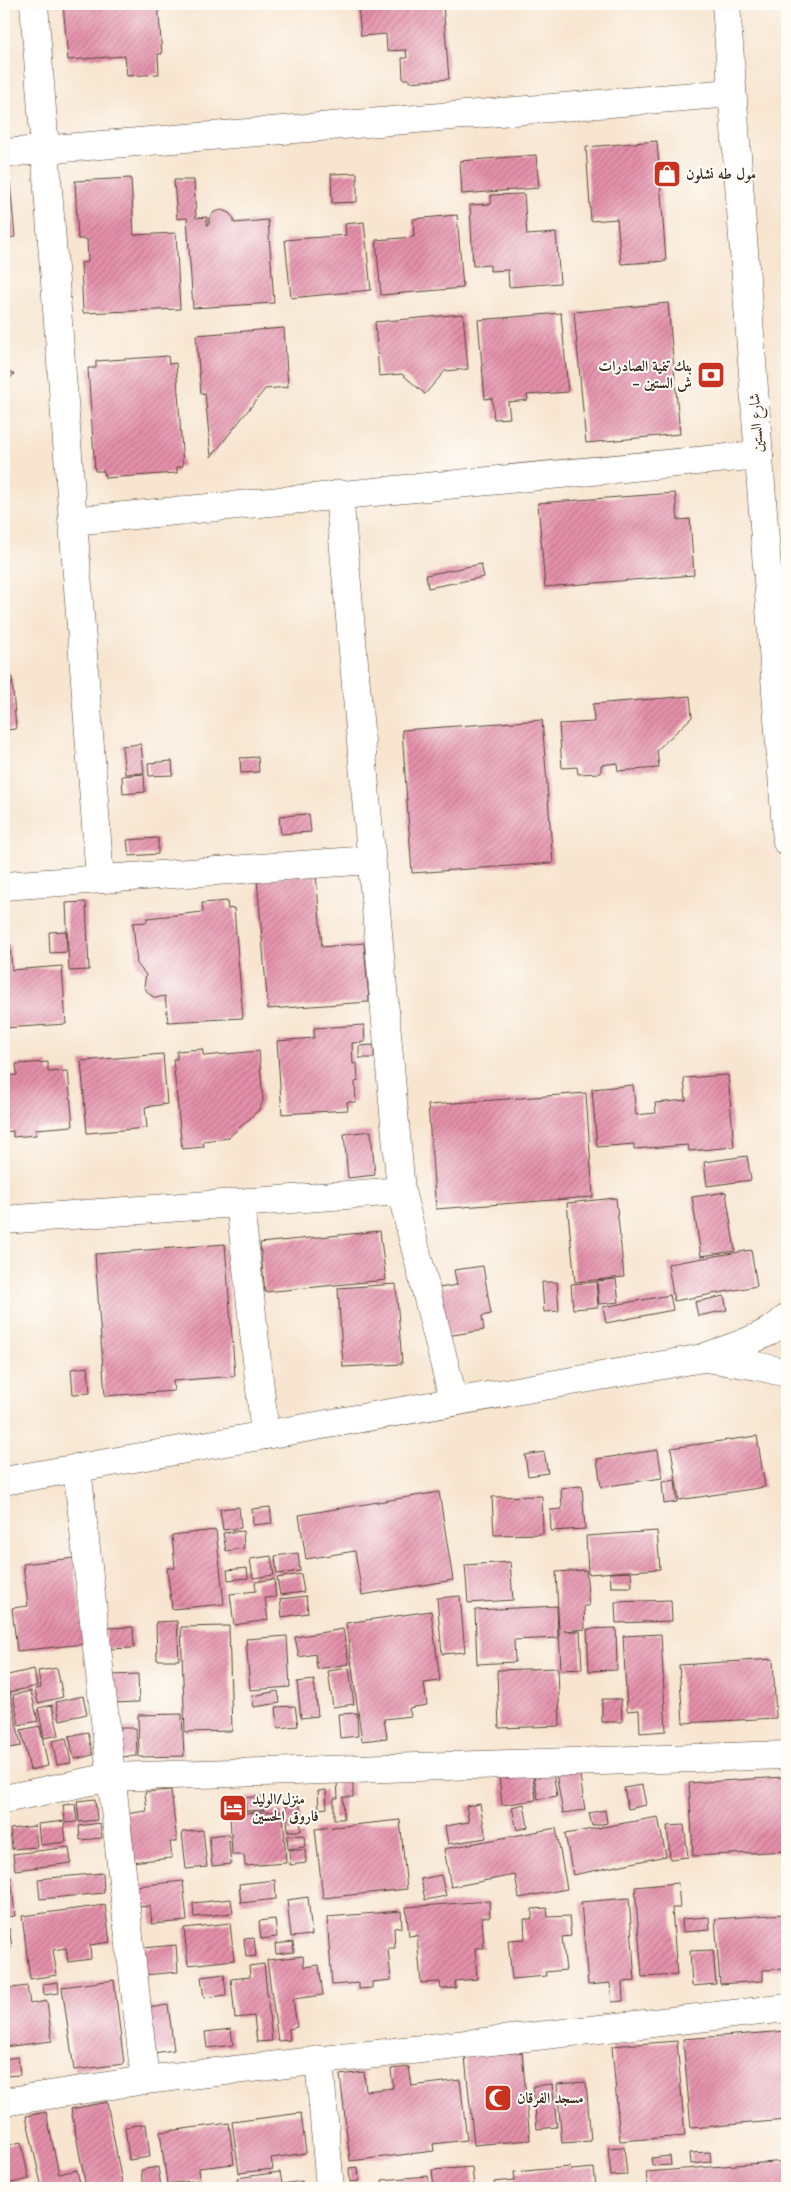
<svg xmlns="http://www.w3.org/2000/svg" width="791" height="2192" font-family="Cardo,Amiri,serif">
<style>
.building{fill:url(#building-hatch)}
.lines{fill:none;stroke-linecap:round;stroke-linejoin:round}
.street-casing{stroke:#574639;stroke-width:29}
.secondary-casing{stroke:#574639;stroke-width:29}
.street{stroke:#fff;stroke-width:28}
.secondary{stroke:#fff;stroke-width:28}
.labels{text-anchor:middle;stroke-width:4;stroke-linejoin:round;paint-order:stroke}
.poi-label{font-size:15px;font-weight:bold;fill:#3b2a1e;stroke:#fdfcf7;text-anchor:start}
.street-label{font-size:15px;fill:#3b2a1e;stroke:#fdfcf7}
</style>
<defs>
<pattern id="building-hatch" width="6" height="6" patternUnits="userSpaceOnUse" patternTransform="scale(1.25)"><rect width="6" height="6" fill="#e590ab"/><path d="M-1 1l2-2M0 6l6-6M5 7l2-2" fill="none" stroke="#bb768b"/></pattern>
</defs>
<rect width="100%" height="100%" fill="#fdfcf7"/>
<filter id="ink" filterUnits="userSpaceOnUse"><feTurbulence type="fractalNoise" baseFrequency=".02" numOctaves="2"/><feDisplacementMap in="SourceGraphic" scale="10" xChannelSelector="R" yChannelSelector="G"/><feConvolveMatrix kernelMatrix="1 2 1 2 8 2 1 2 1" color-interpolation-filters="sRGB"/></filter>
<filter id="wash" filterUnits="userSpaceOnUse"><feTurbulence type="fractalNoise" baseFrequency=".0096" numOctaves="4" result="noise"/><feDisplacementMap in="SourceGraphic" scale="20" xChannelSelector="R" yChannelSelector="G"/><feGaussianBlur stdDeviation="1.12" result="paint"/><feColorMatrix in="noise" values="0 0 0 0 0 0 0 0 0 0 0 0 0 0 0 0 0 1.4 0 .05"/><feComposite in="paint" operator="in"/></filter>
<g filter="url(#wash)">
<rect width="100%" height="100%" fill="#f7e5d0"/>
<g id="blocks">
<path class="building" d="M 63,4 L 158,4 L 162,54 L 158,54 L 159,74 L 127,76 L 125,56 L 68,60 Z
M 358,4 L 443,4 L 449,79 L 409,82 L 409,79 L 403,79 L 402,58 L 407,58 L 406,50 L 387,51 L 386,34 L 361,36 Z
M 657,141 L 666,261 L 621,264 L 617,219 L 591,221 L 586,147 Z
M 536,155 L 539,188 L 462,194 L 460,161 Z
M 357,173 L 357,202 L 332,203 L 331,174 Z
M 131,178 L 134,235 L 176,233 L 180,309 L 83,313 L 81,263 L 88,262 L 87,239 L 78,239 L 75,181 Z
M 174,180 L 194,180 L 196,218 L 207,217 L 207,225 L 209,224 L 209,218 L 214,212 L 222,210 L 229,213 L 234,219 L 234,223 L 268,220 L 274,303 L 193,308 L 187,218 L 177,219 Z
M 10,183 L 15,237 L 4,238 L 4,184 Z
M 524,194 L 527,235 L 556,233 L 560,283 L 509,287 L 508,270 L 490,271 L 490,265 L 473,266 L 470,205 L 491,204 L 491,195 Z
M 457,215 L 463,288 L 381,295 L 376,240 L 414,237 L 413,219 Z
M 364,222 L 371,290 L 291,298 L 285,240 L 346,235 L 345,224 Z
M 668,303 L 680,434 L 586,443 L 574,312 Z
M 561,313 L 568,392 L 527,395 L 528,400 L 508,402 L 510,418 L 494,419 L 492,398 L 485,399 L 478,320 Z
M 463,314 L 468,369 L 445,371 L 425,394 L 402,374 L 379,376 L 375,322 Z
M 284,328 L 288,387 L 265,389 L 211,457 L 205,393 L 201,394 L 196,335 Z
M 168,356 L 169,364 L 176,363 L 183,466 L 177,467 L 177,473 L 105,478 L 104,471 L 95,471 L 88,368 L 96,368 L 96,361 Z
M 4,370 L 14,374 L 4,385 Z
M 675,493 L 678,520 L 690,519 L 694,575 L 545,587 L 538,503 Z
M 481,564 L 484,577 L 428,588 L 426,575 Z
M 12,677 L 16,729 L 4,730 L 4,678 Z
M 690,696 L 692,717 L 657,750 L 659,768 L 618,771 L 617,763 L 601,765 L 601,773 L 578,774 L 577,767 L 562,768 L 559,724 L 594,722 L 593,704 Z
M 542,720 L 553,863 L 412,873 L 402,730 Z
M 141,744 L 144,773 L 125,774 L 122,746 Z
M 258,757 L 259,772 L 241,773 L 240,758 Z
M 172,761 L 173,775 L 149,776 L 148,763 Z
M 144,774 L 145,792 L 123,794 L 122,776 Z
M 309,814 L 311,832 L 281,834 L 279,816 Z
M 158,838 L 158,854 L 129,856 L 127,840 Z
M 316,874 L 322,947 L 364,943 L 369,1002 L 268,1009 L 257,879 Z
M 227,901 L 228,909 L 234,908 L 243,1018 L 168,1022 L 165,996 L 155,998 L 148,993 L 144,986 L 146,975 L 137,964 L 133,923 L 147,922 L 147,918 L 203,912 L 202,903 Z
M 86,902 L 89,970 L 69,971 L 66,903 Z
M 66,931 L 67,952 L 50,953 L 49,932 Z
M 4,944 L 10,944 L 12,970 L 62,966 L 66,1024 L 4,1028 Z
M 364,1025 L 365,1042 L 352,1043 L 353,1064 L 357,1063 L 358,1081 L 355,1082 L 356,1102 L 347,1102 L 348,1110 L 282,1114 L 277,1041 L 314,1038 L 314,1028 Z
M 374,1045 L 374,1058 L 359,1058 L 359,1046 Z
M 202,1049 L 204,1056 L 259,1051 L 263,1101 L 258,1111 L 228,1138 L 203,1141 L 204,1147 L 182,1149 L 173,1059 L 177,1059 L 177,1051 Z
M 163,1054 L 167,1104 L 145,1107 L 147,1128 L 87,1133 L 81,1061 Z
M 48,1062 L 48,1072 L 68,1071 L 73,1126 L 36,1129 L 36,1135 L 13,1137 L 13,1131 L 4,1132 L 4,1076 L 17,1075 L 16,1064 Z
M 728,1075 L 734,1147 L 689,1151 L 688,1145 L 634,1149 L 634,1144 L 597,1147 L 592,1089 L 633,1085 L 636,1115 L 656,1113 L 655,1103 L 686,1100 L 684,1078 Z
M 586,1093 L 593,1197 L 436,1209 L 428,1105 Z
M 371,1131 L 375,1175 L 348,1178 L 344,1134 Z
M 747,1156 L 751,1180 L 707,1186 L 704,1162 Z
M 726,1192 L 735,1251 L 701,1256 L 692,1197 Z
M 616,1198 L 624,1277 L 575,1282 L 567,1203 Z
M 380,1231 L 386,1280 L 265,1292 L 260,1243 Z
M 225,1244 L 235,1376 L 173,1381 L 174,1391 L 105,1396 L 95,1254 Z
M 751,1250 L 757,1286 L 674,1301 L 668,1264 Z
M 483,1266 L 491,1314 L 482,1316 L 484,1330 L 447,1336 L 439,1288 L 457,1285 L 454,1270 Z
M 616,1279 L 619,1302 L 599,1304 L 597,1281 Z
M 542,1282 L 557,1282 L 559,1311 L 544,1312 Z
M 596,1282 L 598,1307 L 573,1309 L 571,1284 Z
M 396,1284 L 402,1364 L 343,1367 L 338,1288 Z
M 670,1295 L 673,1310 L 606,1323 L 603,1307 Z
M 724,1296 L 727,1310 L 698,1316 L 695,1302 Z
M 88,1367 L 90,1393 L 73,1394 L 71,1369 Z
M 757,1436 L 765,1487 L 679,1500 L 671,1448 Z
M 658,1450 L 662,1478 L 601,1487 L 597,1459 Z
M 544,1452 L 548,1473 L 528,1476 L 525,1455 Z
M 675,1480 L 677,1502 L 664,1504 L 662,1482 Z
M 582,1486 L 585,1529 L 551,1531 L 550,1510 L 562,1509 L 561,1488 Z
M 439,1492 L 453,1580 L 362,1595 L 355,1551 L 306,1559 L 299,1515 Z
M 542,1496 L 543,1534 L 494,1535 L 492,1497 Z
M 239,1507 L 241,1528 L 223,1530 L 220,1509 Z
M 270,1507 L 272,1523 L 253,1525 L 252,1509 Z
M 216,1530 L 224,1604 L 172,1609 L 167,1568 L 175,1568 L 172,1535 Z
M 243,1531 L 244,1548 L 226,1551 L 223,1533 Z
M 657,1531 L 660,1569 L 588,1574 L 586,1536 Z
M 298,1553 L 300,1571 L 277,1574 L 275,1556 Z
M 271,1556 L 274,1575 L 253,1578 L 250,1559 Z
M 74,1558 L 84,1644 L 17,1651 L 12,1608 L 28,1606 L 23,1564 Z
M 510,1562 L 513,1600 L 468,1603 L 465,1565 Z
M 247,1568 L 248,1578 L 228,1580 L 227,1570 Z
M 586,1570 L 589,1606 L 584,1606 L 585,1629 L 564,1631 L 580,1631 L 582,1669 L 561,1670 L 556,1572 Z
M 631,1572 L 632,1587 L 611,1587 L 610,1573 Z
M 301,1574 L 304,1592 L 280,1595 L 277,1578 Z
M 274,1579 L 276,1597 L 265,1598 L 268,1620 L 234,1625 L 230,1594 L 256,1591 L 255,1582 Z
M 306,1596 L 308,1613 L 282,1617 L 280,1599 Z
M 460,1596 L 465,1652 L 442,1654 L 437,1598 Z
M 671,1600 L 672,1621 L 616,1623 L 615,1602 Z
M 557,1606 L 558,1638 L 514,1640 L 515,1662 L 477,1664 L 475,1610 Z
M 431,1611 L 440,1681 L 424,1683 L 427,1705 L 409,1708 L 411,1716 L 384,1719 L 387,1738 L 362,1741 L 346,1623 Z
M 177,1621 L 179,1660 L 157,1660 L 156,1622 Z
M 229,1626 L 232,1731 L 185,1732 L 181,1627 Z
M 133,1627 L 134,1648 L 106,1649 L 106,1628 Z
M 616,1628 L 617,1670 L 589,1671 L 587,1629 Z
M 343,1629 L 349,1664 L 317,1669 L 315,1654 L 299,1657 L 295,1637 Z
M 661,1634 L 666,1731 L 640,1733 L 639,1710 L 627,1711 L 623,1636 Z
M 287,1636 L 290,1687 L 250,1690 L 246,1639 Z
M 773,1659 L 776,1718 L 683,1723 L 679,1665 Z
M 57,1668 L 63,1697 L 38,1703 L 35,1689 L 41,1688 L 38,1671 Z
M 349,1668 L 354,1704 L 333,1707 L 328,1671 Z
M 558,1668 L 560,1726 L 499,1728 L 497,1670 Z
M 34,1669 L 37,1686 L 10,1692 L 21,1746 L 4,1749 L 4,1676 Z
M 138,1674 L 139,1702 L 112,1703 L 111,1675 Z
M 314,1680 L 318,1716 L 301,1718 L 297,1682 Z
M 31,1691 L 38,1721 L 19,1725 L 13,1695 Z
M 278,1691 L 280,1703 L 254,1707 L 252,1696 Z
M 83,1696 L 87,1714 L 60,1720 L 56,1702 Z
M 602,1699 L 621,1699 L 622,1722 L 602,1722 Z
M 52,1705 L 59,1735 L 44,1738 L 38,1708 Z
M 295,1706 L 298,1726 L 278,1728 L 276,1707 Z
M 357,1713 L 358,1736 L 340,1738 L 338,1714 Z
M 182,1714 L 184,1756 L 139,1757 L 138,1715 Z
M 40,1726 L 48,1766 L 30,1770 L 21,1730 Z
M 116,1728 L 136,1728 L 137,1756 L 117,1757 Z
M 88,1732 L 93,1755 L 74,1759 L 69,1736 Z
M 66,1738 L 71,1763 L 57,1765 L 52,1741 Z
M 579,1769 L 585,1810 L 563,1813 L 556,1773 Z
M 532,1771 L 536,1800 L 502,1805 L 499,1775 Z
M 553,1773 L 557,1796 L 538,1799 L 534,1776 Z
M 784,1777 L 787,1851 L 693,1856 L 689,1783 Z
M 337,1781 L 353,1781 L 353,1797 L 343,1797 L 344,1819 L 334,1819 L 334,1798 L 338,1798 Z
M 642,1785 L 646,1805 L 628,1809 L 624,1788 Z
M 171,1790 L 177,1842 L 170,1842 L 172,1858 L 130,1862 L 125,1814 L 147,1811 L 145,1792 Z
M 326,1790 L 327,1808 L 319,1809 L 318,1791 Z
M 263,1796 L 264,1810 L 246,1811 L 245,1798 Z
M 95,1799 L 97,1820 L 79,1822 L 77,1801 Z
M 75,1804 L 77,1822 L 64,1823 L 66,1842 L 40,1845 L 38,1824 L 65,1821 L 63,1805 Z
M 300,1804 L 301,1831 L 288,1831 L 286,1805 Z
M 480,1804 L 486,1838 L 448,1844 L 445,1826 L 469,1822 L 466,1806 Z
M 524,1804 L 528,1827 L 517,1830 L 512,1807 Z
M 605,1810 L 607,1823 L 592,1826 L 589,1813 Z
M 283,1811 L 286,1863 L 245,1866 L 244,1855 L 232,1855 L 230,1814 Z
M 658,1817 L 666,1856 L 573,1875 L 565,1834 Z
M 400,1820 L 407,1889 L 323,1898 L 315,1829 Z
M 4,1821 L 7,1821 L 6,1840 L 4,1840 Z
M 100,1823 L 102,1838 L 80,1840 L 79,1826 Z
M 684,1825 L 688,1857 L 670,1859 L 667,1826 Z
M 35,1826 L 37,1847 L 12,1849 L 10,1829 Z
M 556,1828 L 567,1889 L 519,1898 L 515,1875 L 451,1887 L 444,1849 Z
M 203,1830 L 207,1867 L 186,1869 L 182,1832 Z
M 228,1834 L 231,1864 L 212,1866 L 209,1836 Z
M 304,1835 L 305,1847 L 288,1849 L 287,1836 Z
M 69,1847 L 71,1863 L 15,1870 L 13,1854 Z
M 289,1850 L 305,1850 L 306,1863 L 290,1865 Z
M 103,1873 L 104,1893 L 40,1899 L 38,1879 Z
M 441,1875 L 446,1896 L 425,1900 L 421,1879 Z
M 11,1877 L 15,1916 L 4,1917 L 4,1878 Z
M 275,1880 L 276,1899 L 241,1903 L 239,1884 Z
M 183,1881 L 187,1921 L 152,1924 L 150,1906 L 138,1907 L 136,1886 Z
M 678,1883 L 680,1908 L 672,1908 L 677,1975 L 642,1977 L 635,1887 Z
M 308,1897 L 312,1935 L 291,1937 L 287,1900 Z
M 629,1898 L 635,1981 L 622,1982 L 623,2001 L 612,2002 L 610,1983 L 588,1985 L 581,1902 Z
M 231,1899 L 233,1913 L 194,1917 L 193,1903 Z
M 489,1901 L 490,1917 L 482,1917 L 484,1948 L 475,1948 L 477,1979 L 455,1981 L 456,1988 L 441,1989 L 440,1982 L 421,1983 L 417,1935 L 409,1936 L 406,1907 Z
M 105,1905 L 110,1942 L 90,1945 L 91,1959 L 68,1962 L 66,1948 L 53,1950 L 57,1975 L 30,1979 L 22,1916 Z
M 547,1908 L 548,1917 L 569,1916 L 571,1936 L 562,1937 L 566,1970 L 545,1972 L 546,1976 L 512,1979 L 508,1940 L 525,1939 L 524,1919 L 532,1919 L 532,1909 Z
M 401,1911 L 402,1927 L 394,1928 L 395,1948 L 388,1948 L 391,1980 L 372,1982 L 372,1988 L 359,1989 L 359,1983 L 332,1985 L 327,1917 Z
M 784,1914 L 787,1969 L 763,1970 L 763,1981 L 720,1984 L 715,1919 Z
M 709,1917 L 710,1930 L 683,1932 L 682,1919 Z
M 275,1919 L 277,1937 L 261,1939 L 259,1921 Z
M 230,1923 L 234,1960 L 188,1965 L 184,1928 Z
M 9,1928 L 12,1947 L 4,1948 L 4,1929 Z
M 254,1938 L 256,1956 L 246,1957 L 244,1939 Z
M 293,1942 L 294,1952 L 276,1954 L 275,1944 Z
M 176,1945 L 178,1972 L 144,1975 L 142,1948 Z
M 713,1950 L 716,1984 L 692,1986 L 690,1951 Z
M 303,1956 L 304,1967 L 319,1965 L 323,1995 L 293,1999 L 297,2027 L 289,2029 L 290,2040 L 278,2041 L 267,1960 Z
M 264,1964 L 272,2041 L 257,2042 L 254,2016 L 235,2018 L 231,1979 L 250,1977 L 249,1966 Z
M 224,1974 L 226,1995 L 204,1998 L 201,1977 Z
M 114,1980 L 124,2064 L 74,2070 L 62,1987 Z
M 58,1982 L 59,1993 L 44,1995 L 43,1984 Z
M 27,1986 L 30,2004 L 47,2001 L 52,2041 L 4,2047 L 4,1989 Z
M 168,2005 L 174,2050 L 153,2053 L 148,2008 Z
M 231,2029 L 233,2045 L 207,2048 L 205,2032 Z
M 787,2031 L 787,2120 L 691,2128 L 683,2039 Z
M 677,2041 L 685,2136 L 620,2141 L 612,2046 Z
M 522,2052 L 530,2140 L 474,2145 L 465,2057 Z
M 18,2057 L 20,2075 L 4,2076 L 4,2059 Z
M 409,2067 L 412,2086 L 460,2080 L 467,2140 L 433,2144 L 434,2151 L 350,2161 L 340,2075 L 364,2072 L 366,2091 L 393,2088 L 391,2069 Z
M 586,2082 L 591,2141 L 562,2143 L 557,2084 Z
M 552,2084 L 557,2127 L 537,2129 L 533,2086 Z
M 107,2102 L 123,2188 L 86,2188 L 71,2109 Z
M 46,2112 L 59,2174 L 77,2170 L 81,2188 L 42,2188 L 26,2116 Z
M 301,2113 L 306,2153 L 271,2158 L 273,2169 L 239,2173 L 232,2122 Z
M 229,2123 L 234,2164 L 199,2168 L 200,2180 L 167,2184 L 160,2132 Z
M 146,2124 L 150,2157 L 129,2160 L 125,2127 Z
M 21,2142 L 29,2179 L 4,2185 L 4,2146 Z
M 624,2147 L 627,2175 L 611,2176 L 608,2148 Z
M 710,2152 L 711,2162 L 691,2164 L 690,2153 Z
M 670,2156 L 671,2165 L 652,2166 L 651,2158 Z
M 787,2161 L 787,2188 L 648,2188 L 646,2172 Z
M 158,2167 L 161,2187 L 143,2188 L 141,2170 Z
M 358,2167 L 359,2181 L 350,2182 L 349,2168 Z
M 472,2167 L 474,2188 L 434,2188 L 432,2170 Z
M 570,2167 L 571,2170 L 594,2168 L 596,2188 L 495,2188 L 494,2182 L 515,2180 L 514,2172 Z
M 280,2172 L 282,2184 L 302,2181 L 304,2188 L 239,2188 L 237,2178 Z
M 428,2176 L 430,2188 L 383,2188 L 382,2180 Z"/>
</g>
</g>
<g filter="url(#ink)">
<use href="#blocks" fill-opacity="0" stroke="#574639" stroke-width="1"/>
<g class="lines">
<defs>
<path id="street" d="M 34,4 L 100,879
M 4,153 L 732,93
M 339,494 L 401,1191 L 454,1402
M 72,521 L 759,455
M 4,886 L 370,860
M 240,1203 L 265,1435
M 4,1220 L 401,1191
M 77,1468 L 145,2080
M 4,1799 L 111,1777 L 787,1755
M 319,2060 L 330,2188
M 4,2102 L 145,2080 L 787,2008"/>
<path id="secondary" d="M 726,4 L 787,842
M 705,1358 L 757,1366 L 787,1373
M 4,1481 L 703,1358 C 731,1347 765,1339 787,1318"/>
</defs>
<use href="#street" class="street-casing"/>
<use href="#secondary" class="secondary-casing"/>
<use href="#street" class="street"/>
<use href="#secondary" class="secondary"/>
</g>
</g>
<defs>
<symbol id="shop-square" viewBox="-11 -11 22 22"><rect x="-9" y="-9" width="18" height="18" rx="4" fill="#c8321e" stroke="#fdfcf7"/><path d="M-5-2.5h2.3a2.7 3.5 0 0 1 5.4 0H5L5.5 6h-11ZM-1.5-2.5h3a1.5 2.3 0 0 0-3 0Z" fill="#fff"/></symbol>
<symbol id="bank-square" viewBox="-11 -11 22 22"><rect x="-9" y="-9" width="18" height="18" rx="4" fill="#c8321e" stroke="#fdfcf7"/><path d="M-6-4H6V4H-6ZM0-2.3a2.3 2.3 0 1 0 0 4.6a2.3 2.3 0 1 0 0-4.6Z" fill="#fff"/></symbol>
<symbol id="hotel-square" viewBox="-11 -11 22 22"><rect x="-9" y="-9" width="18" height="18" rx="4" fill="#c8321e" stroke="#fdfcf7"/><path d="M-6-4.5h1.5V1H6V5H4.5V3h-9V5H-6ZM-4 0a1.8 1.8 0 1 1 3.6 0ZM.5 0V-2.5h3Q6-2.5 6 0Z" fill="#fff"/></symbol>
<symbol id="mosque-square" viewBox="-11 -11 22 22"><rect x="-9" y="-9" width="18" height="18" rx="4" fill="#c8321e" stroke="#fdfcf7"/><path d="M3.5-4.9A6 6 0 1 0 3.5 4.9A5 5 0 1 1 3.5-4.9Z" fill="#fff"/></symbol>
</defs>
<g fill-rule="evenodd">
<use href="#shop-square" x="651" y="158" width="32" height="32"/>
<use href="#bank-square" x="695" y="359" width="32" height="32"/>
<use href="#hotel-square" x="217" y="1792" width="32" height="32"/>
<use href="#mosque-square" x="482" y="2082" width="32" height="32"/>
</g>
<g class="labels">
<g class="poi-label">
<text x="686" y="179">مول طه نشلون</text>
<text x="692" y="371" text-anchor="end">بنك تنمية الصادرات<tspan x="692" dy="17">- ش الستين</tspan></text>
<text x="252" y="1804">منزل/الوليد<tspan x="252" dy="17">فاروق الحسين</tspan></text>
<text x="517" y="2103">مسجد الفرقان</text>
</g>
<g class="street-label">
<text transform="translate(756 423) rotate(-94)" y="5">شارع الستين</text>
</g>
</g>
<rect width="791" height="2192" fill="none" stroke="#fdfcf7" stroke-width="20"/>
</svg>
